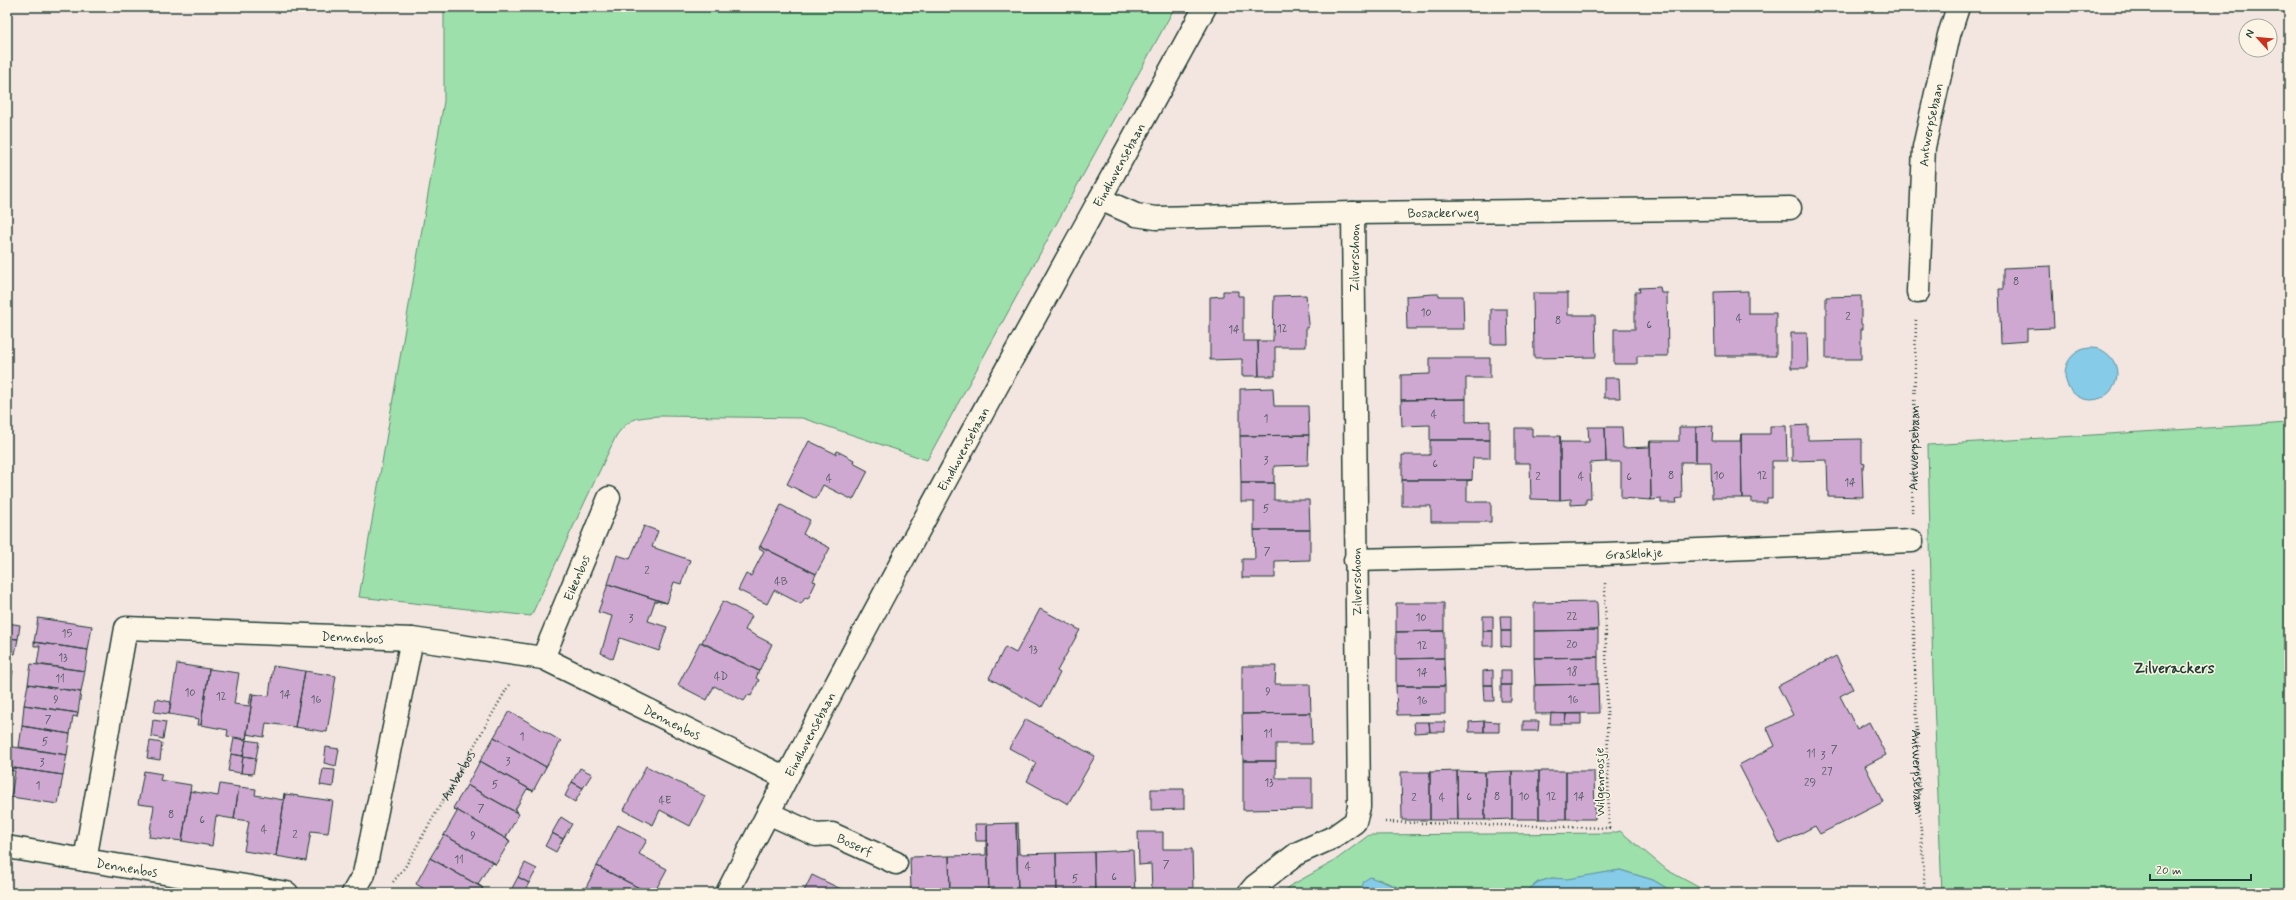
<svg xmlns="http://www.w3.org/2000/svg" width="2296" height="900" font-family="Mynerve,sans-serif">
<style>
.green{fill:#9de0ab;stroke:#5e8e70}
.water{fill:#86cbe7;stroke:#5d929f}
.building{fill:#cea8d1;stroke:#1f3d34}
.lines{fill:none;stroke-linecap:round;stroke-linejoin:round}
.minor-casing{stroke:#1f3d34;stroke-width:25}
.path{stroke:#1f3d34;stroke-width:2.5;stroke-dasharray:1 3;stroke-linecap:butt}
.minor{stroke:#fcf5e5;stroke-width:22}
.labels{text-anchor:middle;stroke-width:3;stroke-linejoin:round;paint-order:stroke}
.number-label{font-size:11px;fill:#4b585b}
.street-label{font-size:13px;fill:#1f3d34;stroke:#fcf5e5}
.quarter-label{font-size:15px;font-weight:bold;fill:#1f3d34;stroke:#fcf5e5}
</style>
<rect width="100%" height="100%" fill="#f3e6e1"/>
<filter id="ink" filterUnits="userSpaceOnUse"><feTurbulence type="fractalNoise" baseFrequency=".025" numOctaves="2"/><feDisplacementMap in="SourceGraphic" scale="8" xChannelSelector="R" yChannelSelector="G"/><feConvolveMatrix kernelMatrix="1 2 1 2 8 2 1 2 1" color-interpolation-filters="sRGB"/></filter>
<g filter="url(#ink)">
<path class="green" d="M 444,7 L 1175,7 L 927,460 L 802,418 L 659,416 C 636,418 630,417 616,436 L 531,616 L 359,597 L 444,101 Z
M 2289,423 L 2289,893 L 1942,893 L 1933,677 L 1928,445 Z
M 1620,831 L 1667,870 L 1709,893 L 1675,893 L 1653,880 L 1620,870 L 1567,880 L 1552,878 L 1538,882 L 1526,892 L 1517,893 L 1503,890 L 1489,893 L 1412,893 L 1378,879 L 1365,891 L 1369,893 L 1284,893 L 1288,887 L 1333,862 L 1369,835 L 1613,833 Z"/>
<path class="water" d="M2065 374a26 26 0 1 1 52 0a26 26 0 1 1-52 0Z
M 1620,870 L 1653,880 L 1675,893 L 1517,893 L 1526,892 L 1538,882 L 1552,878 L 1567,879 Z
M 1370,877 L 1412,893 L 1369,893 L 1362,887 L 1364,881 Z"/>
<path class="building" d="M 2051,266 L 2054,328 L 2027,329 L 2027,341 L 2001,343 L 1999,289 L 2003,289 L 2003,268 Z
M 1660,287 L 1661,293 L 1667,293 L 1668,356 L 1637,356 L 1637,364 L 1614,364 L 1614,329 L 1635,329 L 1635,292 L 1640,292 L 1639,288 Z
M 1223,291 L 1238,291 L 1238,296 L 1243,296 L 1243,341 L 1258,341 L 1259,376 L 1242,376 L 1242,359 L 1210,360 L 1210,297 L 1223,296 Z
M 1748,291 L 1748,313 L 1776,313 L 1776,356 L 1715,356 L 1714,292 Z
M 1533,293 L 1568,293 L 1568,315 L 1595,315 L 1596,357 L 1534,358 Z
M 1434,294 L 1439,294 L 1439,296 L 1463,296 L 1464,329 L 1407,329 L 1406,296 Z
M 1306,295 L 1309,324 L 1308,328 L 1306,328 L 1306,347 L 1275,347 L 1275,376 L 1259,376 L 1258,341 L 1273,341 L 1274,296 Z
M 1861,296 L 1861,324 L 1863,325 L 1863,329 L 1861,329 L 1861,359 L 1826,359 L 1826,297 Z
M 1491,309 L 1507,309 L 1508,344 L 1491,344 Z
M 1791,333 L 1807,333 L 1808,368 L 1791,368 Z
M 1430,358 L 1490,358 L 1490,378 L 1466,378 L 1466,399 L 1401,400 L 1401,375 L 1430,374 Z
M 1604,378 L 1619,378 L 1620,398 L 1604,398 Z
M 1273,388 L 1274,406 L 1308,406 L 1309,435 L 1240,436 L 1240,389 Z
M 1466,399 L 1466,422 L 1490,421 L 1490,440 L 1430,440 L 1430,425 L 1402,426 L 1401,400 Z
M 1808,425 L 1808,440 L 1862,439 L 1862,463 L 1865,464 L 1864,468 L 1862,468 L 1863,497 L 1828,496 L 1827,460 L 1792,461 L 1792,426 Z
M 1713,426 L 1712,441 L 1740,441 L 1741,434 L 1742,498 L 1712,498 L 1711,462 L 1696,462 L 1696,427 Z
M 1770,426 L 1786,426 L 1787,461 L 1772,461 L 1772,498 L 1767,498 L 1767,503 L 1752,503 L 1752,498 L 1742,498 L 1741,434 L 1770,434 Z
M 1588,427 L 1605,427 L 1606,462 L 1590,463 L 1591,499 L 1586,499 L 1586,504 L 1571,505 L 1571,499 L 1560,500 L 1560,436 L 1561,442 L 1589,442 Z
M 1605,427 L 1622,427 L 1623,448 L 1649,447 L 1650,441 L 1651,500 L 1621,498 L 1621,462 L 1606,462 Z
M 1679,427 L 1696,427 L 1696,462 L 1681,462 L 1682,498 L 1676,499 L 1677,503 L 1661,503 L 1661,499 L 1651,500 L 1650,441 L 1679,441 Z
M 1515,428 L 1532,428 L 1532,436 L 1560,436 L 1560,500 L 1531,499 L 1530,463 L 1515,463 Z
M 1309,435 L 1308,465 L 1274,466 L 1274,483 L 1241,483 L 1240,436 Z
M 1430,440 L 1490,440 L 1490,458 L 1473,458 L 1472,480 L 1402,480 L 1402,455 L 1430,455 Z
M 809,441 L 836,454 L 837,451 L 854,460 L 853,463 L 868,471 L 853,500 L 823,485 L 816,499 L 787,484 Z
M 1402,480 L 1472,480 L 1467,481 L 1467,502 L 1491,502 L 1491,522 L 1431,522 L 1431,506 L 1402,506 Z
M 1241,483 L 1274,483 L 1274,500 L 1309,500 L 1310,530 L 1254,530 L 1254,502 L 1241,502 Z
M 781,505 L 810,520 L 803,534 L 830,548 L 816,574 L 760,546 Z
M 644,526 L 658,531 L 652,547 L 690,560 L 681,584 L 674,582 L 667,603 L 608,584 L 617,555 L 630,559 Z
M 1254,530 L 1310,530 L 1310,560 L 1275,561 L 1275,578 L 1242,578 L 1242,559 L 1255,559 Z
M 760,546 L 816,574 L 813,581 L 816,582 L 808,599 L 805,598 L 801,604 L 774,590 L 767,604 L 738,590 L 746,574 L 751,576 L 764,551 L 759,548 Z
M 608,584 L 667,603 L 655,601 L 648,621 L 667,627 L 659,651 L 620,638 L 613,659 L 601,653 L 612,616 L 598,612 Z
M 723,601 L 752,616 L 745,630 L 772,644 L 759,671 L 702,642 Z
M 1597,602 L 1598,630 L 1534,631 L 1534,603 Z
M 1396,603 L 1444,603 L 1444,631 L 1396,632 Z
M 1040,609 L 1080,630 L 1057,671 L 1060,673 L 1042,707 L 989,678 L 1005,647 L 1016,653 Z
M 1483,616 L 1493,616 L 1493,631 L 1483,631 Z
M 1500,616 L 1511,616 L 1511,631 L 1501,631 Z
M 38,618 L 92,626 L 88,650 L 34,642 Z
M 8,623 L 20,625 L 18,639 L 7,638 Z
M 1598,630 L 1598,657 L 1534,658 L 1534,631 Z
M 1444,631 L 1444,658 L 1396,659 L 1396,632 Z
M 1483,631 L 1493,631 L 1493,646 L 1483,646 Z
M 1501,631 L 1511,631 L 1511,647 L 1501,646 Z
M 7,638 L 18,639 L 15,654 L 7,653 Z
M 34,642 L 88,650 L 85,671 L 37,664 L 40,646 L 34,646 Z
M 700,642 L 759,671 L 756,678 L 759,680 L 751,696 L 748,695 L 744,701 L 714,686 L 707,700 L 678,685 Z
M 1836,656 L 1853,689 L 1840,696 L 1857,729 L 1869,722 L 1886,755 L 1865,766 L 1883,802 L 1820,834 L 1815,826 L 1780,844 L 1739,765 L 1775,746 L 1767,728 L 1793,715 L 1778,686 Z
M 1598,657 L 1598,684 L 1535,685 L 1534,658 Z
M 1444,658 L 1445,686 L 1396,686 L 1396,659 Z
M 31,664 L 85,671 L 81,692 L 28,684 Z
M 177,664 L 209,669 L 201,725 L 198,725 L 199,719 L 169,714 Z
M 273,666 L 305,671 L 295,727 L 266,723 L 264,737 L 247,734 L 246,739 L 253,694 L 269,696 Z
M 1242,666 L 1276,666 L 1275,684 L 1310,684 L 1311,713 L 1242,714 Z
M 209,669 L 239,673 L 234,704 L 249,706 L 251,693 L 253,694 L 246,739 L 227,736 L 228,730 L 201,725 Z
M 7,670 L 13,671 L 11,681 L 7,681 Z
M 1493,670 L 1493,685 L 1483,685 L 1483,671 Z
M 1501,670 L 1511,670 L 1511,685 L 1501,685 Z
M 305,671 L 336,676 L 327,732 L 295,727 Z
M 7,681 L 11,681 L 9,696 L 7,696 Z
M 28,684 L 81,692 L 78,713 L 24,705 Z
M 1598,684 L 1599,713 L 1535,714 L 1535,685 Z
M 1483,685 L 1493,685 L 1494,701 L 1484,701 Z
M 1501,685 L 1511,685 L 1511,701 L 1501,701 Z
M 1396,686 L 1445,686 L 1445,714 L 1397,715 Z
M 156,699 L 171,702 L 169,714 L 154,712 Z
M 24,705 L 78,713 L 77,717 L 73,716 L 70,734 L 22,726 Z
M 509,711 L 561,741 L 546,767 L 494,737 Z
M 1311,713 L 1312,744 L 1276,744 L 1276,761 L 1243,761 L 1242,714 Z
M 1551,713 L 1566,714 L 1565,724 L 1550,724 Z
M 1566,714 L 1581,714 L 1581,724 L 1565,724 Z
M 1026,719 L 1095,756 L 1068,804 L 1027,781 L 1036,763 L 1009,748 Z
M 153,720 L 166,722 L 163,739 L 151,736 Z
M 1484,721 L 1484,732 L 1469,732 L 1469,722 Z
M 1484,721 L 1499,722 L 1499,732 L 1484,732 Z
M 1523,721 L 1539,721 L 1538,731 L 1523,731 Z
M 1414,722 L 1429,722 L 1430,732 L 1415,733 Z
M 1429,722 L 1445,722 L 1445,732 L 1430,732 Z
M 22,726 L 70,734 L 67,755 L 19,747 Z
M 494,737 L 546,767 L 533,791 L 480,761 Z
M 234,738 L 246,740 L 243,756 L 231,754 Z
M 246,740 L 259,742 L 256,758 L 243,756 Z
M 150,741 L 162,743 L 160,760 L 147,758 Z
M 7,746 L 67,755 L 63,775 L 7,767 Z
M 326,747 L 339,749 L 336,766 L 324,763 Z
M 231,754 L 243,756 L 241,773 L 228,771 Z
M 243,756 L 256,758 L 253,774 L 241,773 Z
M 480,761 L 533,791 L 527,789 L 515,810 L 519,814 L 467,785 Z
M 1243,761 L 1276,761 L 1276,778 L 1312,778 L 1312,809 L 1243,810 Z
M 646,766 L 705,796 L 690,826 L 660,810 L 653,825 L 624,810 Z
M 7,767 L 63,775 L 58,804 L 11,797 L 15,771 L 7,770 Z
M 580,768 L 592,774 L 583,788 L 572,782 Z
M 323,769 L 335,770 L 333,787 L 320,785 Z
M 144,771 L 162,774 L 160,780 L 191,785 L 182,841 L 149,837 L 154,806 L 138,804 Z
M 1457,771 L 1458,820 L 1430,820 L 1430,772 Z
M 1457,771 L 1485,772 L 1485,820 L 1458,820 Z
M 1512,771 L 1539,771 L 1539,819 L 1512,819 Z
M 1512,771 L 1512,819 L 1485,820 L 1485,772 Z
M 1539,771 L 1566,771 L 1566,819 L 1539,819 Z
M 1566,771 L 1594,771 L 1595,819 L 1566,819 Z
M 1401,772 L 1430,772 L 1430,820 L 1402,820 Z
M 572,782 L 583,788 L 575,802 L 565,796 Z
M 220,784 L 239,787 L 234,819 L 216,816 L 212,846 L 182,841 L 190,791 L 218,796 Z
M 467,785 L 519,814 L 506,837 L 510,841 L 453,808 Z
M 239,787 L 256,789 L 255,795 L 283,800 L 284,793 L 285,794 L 276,856 L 244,851 L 249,821 L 234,819 Z
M 1151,789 L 1184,789 L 1184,809 L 1151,810 Z
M 285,794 L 333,801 L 328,833 L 311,831 L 306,861 L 276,856 Z
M 453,808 L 510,841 L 496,864 L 444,835 L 457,812 Z
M 561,817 L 572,824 L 563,839 L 552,833 Z
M 1016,823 L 1018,893 L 989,893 L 987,824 Z
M 1016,823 L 1018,823 L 1019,854 L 1056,853 L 1057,893 L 1018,893 Z
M 975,824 L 987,824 L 987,841 L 976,841 Z
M 618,825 L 647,840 L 639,854 L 667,869 L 654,893 L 649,893 L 597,866 Z
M 1138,832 L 1163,832 L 1163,849 L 1192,849 L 1193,889 L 1152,891 L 1151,864 L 1139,865 Z
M 552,833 L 563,839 L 556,852 L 545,846 Z
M 444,835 L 496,864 L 491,863 L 478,884 L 483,888 L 430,858 Z
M 986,841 L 987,841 L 989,893 L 950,893 L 949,856 L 986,855 Z
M 1133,850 L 1135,893 L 1095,893 L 1094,852 Z
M 1094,852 L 1095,893 L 1057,893 L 1056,853 Z
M 949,856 L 950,893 L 911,893 L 910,857 Z
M 430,858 L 483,888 L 480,893 L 431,893 L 416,884 Z
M 525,863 L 537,869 L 529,883 L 518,877 Z
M 597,866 L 649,893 L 583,893 Z
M 812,875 L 849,893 L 803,893 Z
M 518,877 L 529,883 L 523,893 L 512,893 L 510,892 Z"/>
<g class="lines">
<defs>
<g id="minor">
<path id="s4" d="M 1100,199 L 1136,215 L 1156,218 L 1353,213 L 1790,208"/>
<path id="s5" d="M 1918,292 L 1924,147 L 1949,35 L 1958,7"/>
<path id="s6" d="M 1355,560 L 1605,554 L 1912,541"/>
<path id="s7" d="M 543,658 L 609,498"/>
<path id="s8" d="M 768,813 L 816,835 L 832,834 L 896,863"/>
<path d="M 7,847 L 85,860"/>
<path id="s9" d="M 287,893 L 85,860 L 126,628 L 412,639 L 543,658 L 786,778"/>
<path d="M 353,893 L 364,874 L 412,639"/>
<path id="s10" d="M 727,893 C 880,594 1044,302 1205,7"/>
<path d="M 1249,893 L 1255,886 L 1298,853 L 1334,837 L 1355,822 L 1359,807 L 1353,213"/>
</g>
</defs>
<use href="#minor" class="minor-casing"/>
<g class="path">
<path id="s1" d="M 1912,513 L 1916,320"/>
<path id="s2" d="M 1912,570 L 1919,801 L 1925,893"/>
<path d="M 1385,822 L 1609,828 L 1605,583"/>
<path id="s3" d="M 393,882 L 405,867 L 510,683"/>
</g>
<use href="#minor" class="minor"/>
</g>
</g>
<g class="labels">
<g class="number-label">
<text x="2016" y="285">8</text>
<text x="1426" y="316">10</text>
<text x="1848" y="320">2</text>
<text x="1739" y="322">4</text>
<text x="1558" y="324">8</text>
<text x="1649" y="328">6</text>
<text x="1282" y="332">12</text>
<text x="1234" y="333">14</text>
<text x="1434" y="418">4</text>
<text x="1266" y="422">1</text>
<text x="1266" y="464">3</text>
<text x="1435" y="467">6</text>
<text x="1671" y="479">8</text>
<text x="1719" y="479">10</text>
<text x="1762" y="479">12</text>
<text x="1538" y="480">2</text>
<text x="1581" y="480">4</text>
<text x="1629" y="480">6</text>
<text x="829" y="482">4</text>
<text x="1850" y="486">14</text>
<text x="1266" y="512">5</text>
<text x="1267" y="555">7</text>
<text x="647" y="574">2</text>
<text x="781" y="585">4B</text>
<text x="1572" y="620">22</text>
<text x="1421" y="621">10</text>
<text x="631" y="622">3</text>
<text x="67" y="637">15</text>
<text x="1572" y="648">20</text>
<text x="1422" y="649">12</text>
<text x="1033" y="653">13</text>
<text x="63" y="661">13</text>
<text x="1572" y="675">18</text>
<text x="1422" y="676">14</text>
<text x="721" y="680">4D</text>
<text x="60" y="682">11</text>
<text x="1268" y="695">9</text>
<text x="190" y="696">10</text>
<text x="285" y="698">14</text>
<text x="221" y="700">12</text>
<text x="56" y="703">9</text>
<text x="316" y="703">16</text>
<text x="1573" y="703">16</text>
<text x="1422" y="704">16</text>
<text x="48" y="723">7</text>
<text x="1268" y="737">11</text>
<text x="522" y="740">1</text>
<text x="45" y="745">5</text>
<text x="1834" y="753">7</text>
<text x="1811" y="757">11</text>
<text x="1823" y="759">3</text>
<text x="508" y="765">3</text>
<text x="42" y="766">3</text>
<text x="1827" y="775">27</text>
<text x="1269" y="786">13</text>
<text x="1810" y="786">29</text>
<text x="495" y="788">5</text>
<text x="38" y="789">1</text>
<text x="1469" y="800">6</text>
<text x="1497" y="800">8</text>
<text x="1524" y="800">10</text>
<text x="1551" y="800">12</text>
<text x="1579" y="800">14</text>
<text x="1414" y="801">2</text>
<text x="1442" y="801">4</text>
<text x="665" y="804">4E</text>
<text x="481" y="812">7</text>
<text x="171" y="818">8</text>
<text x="202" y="823">6</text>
<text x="264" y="833">4</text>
<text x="295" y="838">2</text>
<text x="473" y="839">9</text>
<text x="459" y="863">11</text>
<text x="1166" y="868">7</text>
<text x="1028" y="870">4</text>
<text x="1114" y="880">6</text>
<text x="1075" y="882">5</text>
</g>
<g class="street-label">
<text dy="5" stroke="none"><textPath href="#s5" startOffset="168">Antwerpsebaan</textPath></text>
<text dy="5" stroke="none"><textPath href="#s10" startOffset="827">Eindhovensebaan</textPath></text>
<text dy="5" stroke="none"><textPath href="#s4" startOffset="347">Bosackerweg</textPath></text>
<text transform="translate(1354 258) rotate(-90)" y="5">Zilverschoon</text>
<text dy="5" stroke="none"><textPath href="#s1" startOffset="65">Antwerpsebaan</textPath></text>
<text dy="5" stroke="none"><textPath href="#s10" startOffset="503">Eindhovensebaan</textPath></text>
<text dy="5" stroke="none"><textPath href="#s6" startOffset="279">Grasklokje</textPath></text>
<text dy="5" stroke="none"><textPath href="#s7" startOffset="87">Eikenbos</textPath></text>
<text transform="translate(1356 582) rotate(-91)" y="5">Zilverschoon</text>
<text dy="5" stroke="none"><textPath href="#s9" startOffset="667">Dennenbos</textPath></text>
<text dy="5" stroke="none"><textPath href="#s9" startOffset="1003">Dennenbos</textPath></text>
<text dy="5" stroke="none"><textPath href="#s10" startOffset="179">Eindhovensebaan</textPath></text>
<text dy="5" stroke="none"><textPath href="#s2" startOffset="202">Antwerpsebaan</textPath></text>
<text dy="5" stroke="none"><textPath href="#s3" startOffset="125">Amberbos</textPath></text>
<text transform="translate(1599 782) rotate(-91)" y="5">Wilgenroosje</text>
<text dy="5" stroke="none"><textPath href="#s8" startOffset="94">Boserf</textPath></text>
<text transform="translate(127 867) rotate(9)" y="5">Dennenbos</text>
</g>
<g class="quarter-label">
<text x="2174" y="673">Zilverackers</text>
</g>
</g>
<rect width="2296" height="900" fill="none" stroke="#fcf5e5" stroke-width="24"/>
<rect x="12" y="12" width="2272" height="876" fill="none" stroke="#1f3d34" stroke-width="1.5" filter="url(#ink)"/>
<g transform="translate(2258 38) rotate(297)"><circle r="19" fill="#fcf5e5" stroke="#a4ab9e"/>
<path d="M0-3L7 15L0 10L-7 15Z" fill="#c8321e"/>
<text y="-6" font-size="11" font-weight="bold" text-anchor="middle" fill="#1f3d34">N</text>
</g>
<path d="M2150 874v6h101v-6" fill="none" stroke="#1f3d34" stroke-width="2"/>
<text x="2156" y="874" font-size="12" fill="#1f3d34" stroke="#fcf5e5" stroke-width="3" paint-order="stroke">20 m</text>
</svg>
